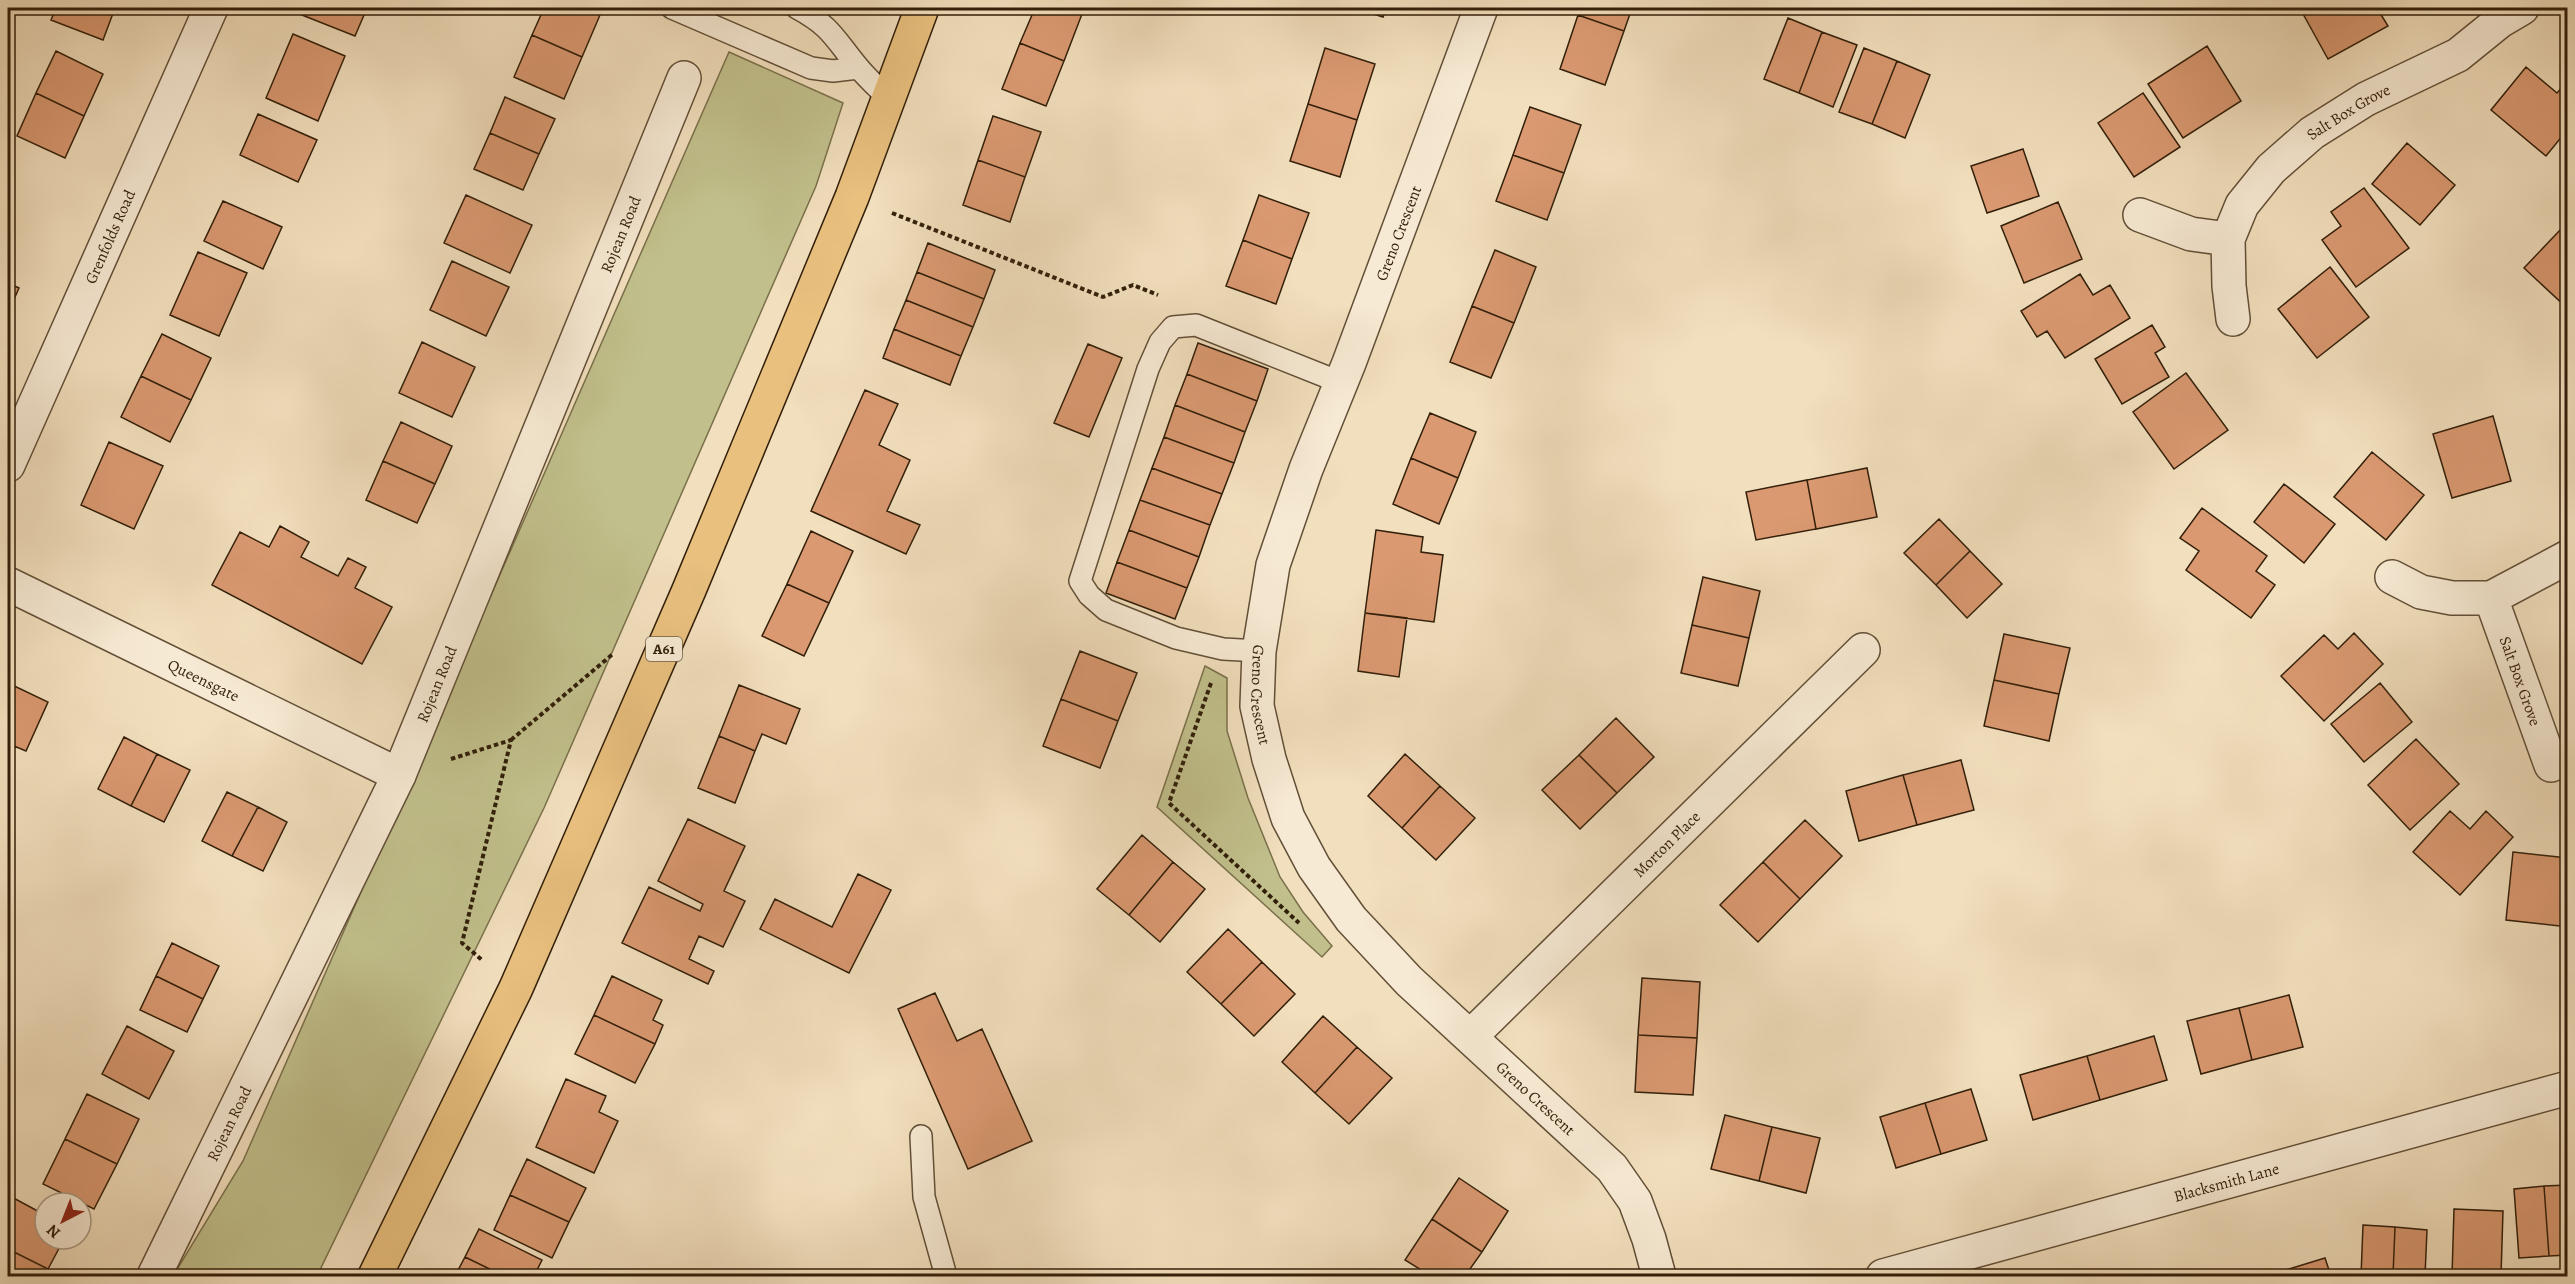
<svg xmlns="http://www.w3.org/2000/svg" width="2575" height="1284" font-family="Alegreya,serif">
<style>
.green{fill:#c1c08c;stroke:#7a704b;stroke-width:1.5}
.building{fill:#da9971;stroke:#321f0a;stroke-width:1.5}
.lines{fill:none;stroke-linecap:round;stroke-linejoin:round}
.service-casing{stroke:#624f37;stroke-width:24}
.minor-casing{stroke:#624f37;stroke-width:36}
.trunk-casing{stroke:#321f0a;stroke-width:36}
.path{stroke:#321f0a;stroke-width:4;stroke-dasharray:4.5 3;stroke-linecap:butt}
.service{stroke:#f7ead4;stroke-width:21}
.minor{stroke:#f7ead4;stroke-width:33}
.trunk{stroke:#e9c07e;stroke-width:33}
.labels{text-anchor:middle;stroke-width:6;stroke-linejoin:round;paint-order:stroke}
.shield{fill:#f7ead4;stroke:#6d5c47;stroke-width:1.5}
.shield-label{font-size:15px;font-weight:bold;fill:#321f0a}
.street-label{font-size:16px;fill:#321f0a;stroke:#f7ead4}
</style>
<rect width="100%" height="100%" fill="#f2dfbd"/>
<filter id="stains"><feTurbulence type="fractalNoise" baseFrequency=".00333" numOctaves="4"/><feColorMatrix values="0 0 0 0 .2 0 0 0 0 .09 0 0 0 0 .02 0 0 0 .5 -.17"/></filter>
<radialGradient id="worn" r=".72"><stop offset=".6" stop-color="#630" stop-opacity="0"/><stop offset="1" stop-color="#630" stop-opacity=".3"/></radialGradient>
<path class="green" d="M 729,52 L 843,103 L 816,186 L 544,808 L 317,1276 L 173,1276 L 243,1161 Z
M 1205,666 L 1227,678 L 1227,731 L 1248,798 L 1280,877 L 1303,912 L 1332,946 L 1322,957 L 1157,807 Z"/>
<path class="building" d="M 56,8 L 115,8 L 103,40 L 51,20 Z
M 305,8 L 367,8 L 355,36 L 302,15 Z
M 544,8 L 582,8 L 600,15 L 582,57 L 532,35 Z
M 1035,8 L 1065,8 L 1082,14 L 1064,61 L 1020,43 Z
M 1355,8 L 1387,8 L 1383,17 Z
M 1581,8 L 1632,8 L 1624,31 L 1578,15 Z
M 2310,8 L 2377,8 L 2388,26 L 2328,59 L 2302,12 Z
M 1578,15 L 1624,31 L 1605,85 L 1560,69 Z
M 1788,18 L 1822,32 L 1799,93 L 1764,79 Z
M 1822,32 L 1857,45 L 1833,107 L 1799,93 Z
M 293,34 L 345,56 L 318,121 L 266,98 Z
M 532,35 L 582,57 L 564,99 L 514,77 Z
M 1020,43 L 1064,61 L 1046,106 L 1002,89 Z
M 2207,46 L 2241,101 L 2183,138 L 2148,84 Z
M 1325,48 L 1375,64 L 1357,120 L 1308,104 Z
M 1864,48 L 1897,61 L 1872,124 L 1839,112 Z
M 56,51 L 103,74 L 84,116 L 36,93 Z
M 1897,61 L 1930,75 L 1905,138 L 1872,124 Z
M 2526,67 L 2557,93 L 2568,81 L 2568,129 L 2546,156 L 2491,110 Z
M 36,93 L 84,116 L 65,158 L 17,136 Z
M 2143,93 L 2180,147 L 2134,177 L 2098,123 Z
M 505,97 L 555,119 L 539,154 L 490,133 Z
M 1308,104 L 1357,120 L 1340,177 L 1290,161 Z
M 1530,107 L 1581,125 L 1564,173 L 1513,155 Z
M 258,114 L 317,140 L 298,182 L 240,155 Z
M 993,116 L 1041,132 L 1025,177 L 978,160 Z
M 490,133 L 539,154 L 523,190 L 474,169 Z
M 2407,143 L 2455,185 L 2420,225 L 2372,184 Z
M 2023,149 L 2039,196 L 1987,213 L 1971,166 Z
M 1513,155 L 1564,173 L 1547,220 L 1496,201 Z
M 978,160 L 1025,177 L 1010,222 L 963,205 Z
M 2364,188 L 2409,248 L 2356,287 L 2322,240 L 2341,226 L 2331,212 Z
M 466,195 L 532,225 L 510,273 L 444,243 Z
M 1259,195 L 1309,213 L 1292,259 L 1243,240 Z
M 223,201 L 282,227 L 263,269 L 204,241 Z
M 2058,202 L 2082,259 L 2024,283 L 2001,226 Z
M 2561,229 L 2568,236 L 2566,307 L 2524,268 Z
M 1243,240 L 1292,259 L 1276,304 L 1226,286 Z
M 928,243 L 995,270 L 984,299 L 917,272 Z
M 1495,250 L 1536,267 L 1514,323 L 1472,306 Z
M 198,252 L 247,273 L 219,336 L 170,315 Z
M 452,261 L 509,287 L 486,336 L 430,310 Z
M 2330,267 L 2369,317 L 2317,358 L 2278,309 Z
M 917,272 L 984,299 L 973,327 L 906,300 Z
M 2080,274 L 2093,295 L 2110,285 L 2130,318 L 2065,358 L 2047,331 L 2037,337 L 2021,311 Z
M 8,283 L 19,288 L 8,313 Z
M 906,300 L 973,327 L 961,356 L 894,329 Z
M 1472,306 L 1514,323 L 1491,378 L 1450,362 Z
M 2152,325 L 2165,347 L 2155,353 L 2169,377 L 2122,404 L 2095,359 Z
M 894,329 L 961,356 L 950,385 L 883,358 Z
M 162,334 L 211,358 L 191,400 L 141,376 Z
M 422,342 L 475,367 L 452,417 L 399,393 Z
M 1198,343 L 1268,369 L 1257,401 L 1187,374 Z
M 1088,344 L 1122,358 L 1089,437 L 1054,423 Z
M 2186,373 L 2228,430 L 2174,469 L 2133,412 Z
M 1187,374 L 1257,401 L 1245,432 L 1175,405 Z
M 141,376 L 191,400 L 170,442 L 121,417 Z
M 865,390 L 898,404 L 879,445 L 910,460 L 887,511 L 920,525 L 906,554 L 811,511 Z
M 1175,405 L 1245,432 L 1234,463 L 1164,437 Z
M 1430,413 L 1476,432 L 1458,478 L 1411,458 Z
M 2493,416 L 2511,481 L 2452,498 L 2433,434 Z
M 401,422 L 452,446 L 435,484 L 383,461 Z
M 1164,437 L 1234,463 L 1222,494 L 1152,468 Z
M 109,442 L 163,466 L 134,529 L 81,505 Z
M 2372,452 L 2424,495 L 2386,540 L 2334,497 Z
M 1411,458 L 1458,478 L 1439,524 L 1393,504 Z
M 383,461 L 435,484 L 417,523 L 366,500 Z
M 1152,468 L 1222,494 L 1210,525 L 1140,500 Z
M 1867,468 L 1877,517 L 1816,529 L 1807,480 Z
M 1807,480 L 1816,529 L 1756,540 L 1746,492 Z
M 2284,484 L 2335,524 L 2304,563 L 2254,522 Z
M 1140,500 L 1210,525 L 1199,557 L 1129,530 Z
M 2202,508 L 2267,556 L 2256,571 L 2275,585 L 2251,618 L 2186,570 L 2199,551 L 2180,538 Z
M 1939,519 L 1970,551 L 1936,585 L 1904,553 Z
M 280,526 L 309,542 L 301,557 L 338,576 L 348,558 L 366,567 L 355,588 L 392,607 L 362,664 L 212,585 L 240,532 L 269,547 Z
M 1129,530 L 1199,557 L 1187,588 L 1117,562 Z
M 1376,530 L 1423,537 L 1421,552 L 1443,555 L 1434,622 L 1365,613 Z
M 811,531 L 853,551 L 829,603 L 787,584 Z
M 1970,551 L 2002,584 L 1967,618 L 1936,585 Z
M 1117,562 L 1187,588 L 1175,619 L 1106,593 Z
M 1703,577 L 1760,591 L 1749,638 L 1692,625 Z
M 787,584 L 829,603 L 804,656 L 762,636 Z
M 1365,613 L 1407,618 L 1399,677 L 1358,671 Z
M 1692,625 L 1749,638 L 1738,686 L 1681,673 Z
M 2354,633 L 2383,664 L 2324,721 L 2281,676 L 2324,635 L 2338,649 Z
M 2004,634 L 2070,648 L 2059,694 L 1994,680 Z
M 1080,651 L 1137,673 L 1118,721 L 1061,699 Z
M 1994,680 L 2059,694 L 2049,741 L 1984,726 Z
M 8,683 L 48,702 L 26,751 L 14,746 L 8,760 Z
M 2380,683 L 2412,722 L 2364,762 L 2331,724 Z
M 739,685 L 800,709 L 786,744 L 762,734 L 755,751 L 719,736 Z
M 1061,699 L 1118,721 L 1100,768 L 1043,746 Z
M 1616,718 L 1654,757 L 1617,793 L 1579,755 Z
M 719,736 L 755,751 L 735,803 L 698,788 Z
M 124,737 L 157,754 L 131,806 L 98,789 Z
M 2416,739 L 2459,784 L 2410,830 L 2368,785 Z
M 157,754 L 190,770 L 164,822 L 131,806 Z
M 1405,754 L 1440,786 L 1402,828 L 1368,796 Z
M 1579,755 L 1617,793 L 1580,829 L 1542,790 Z
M 1961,760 L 1974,810 L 1917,825 L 1903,775 Z
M 1903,775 L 1917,825 L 1859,841 L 1846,791 Z
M 1440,786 L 1475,818 L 1436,860 L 1402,828 Z
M 227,792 L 258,807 L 232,856 L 202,841 Z
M 258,807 L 287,822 L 263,871 L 232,856 Z
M 2450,811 L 2470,829 L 2486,811 L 2513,837 L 2460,895 L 2413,852 Z
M 688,819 L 745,846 L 724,891 L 745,901 L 723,947 L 699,936 L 689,959 L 714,971 L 708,984 L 622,943 L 649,887 L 700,911 L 703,904 L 658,881 Z
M 1805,820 L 1842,856 L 1800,899 L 1763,862 Z
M 1142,835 L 1173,862 L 1129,915 L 1097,889 Z
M 2513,852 L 2568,858 L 2568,927 L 2506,920 Z
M 1173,862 L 1205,889 L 1160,942 L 1129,915 Z
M 1763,862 L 1800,899 L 1758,942 L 1720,905 Z
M 858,874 L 891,890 L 849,973 L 760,929 L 775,899 L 832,927 Z
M 1228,929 L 1262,962 L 1221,1004 L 1187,972 Z
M 172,943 L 219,966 L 203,999 L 156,976 Z
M 1262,962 L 1295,994 L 1254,1036 L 1221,1004 Z
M 156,976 L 203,999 L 187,1032 L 140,1010 Z
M 612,976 L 662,1000 L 653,1020 L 663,1025 L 655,1044 L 594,1015 Z
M 1642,978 L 1700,982 L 1697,1038 L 1638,1035 Z
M 935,993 L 957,1041 L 982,1029 L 1032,1141 L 968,1169 L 898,1009 Z
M 2289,995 L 2303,1047 L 2252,1060 L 2239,1008 Z
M 2239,1008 L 2252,1060 L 2201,1074 L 2187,1021 Z
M 594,1015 L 655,1044 L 635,1083 L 575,1054 Z
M 1323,1016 L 1357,1047 L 1315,1093 L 1282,1062 Z
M 127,1026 L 174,1051 L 149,1099 L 102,1074 Z
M 1638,1035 L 1697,1038 L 1693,1095 L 1635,1092 Z
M 2154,1036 L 2167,1080 L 2100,1100 L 2087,1056 Z
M 1357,1047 L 1392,1078 L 1349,1124 L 1315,1093 Z
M 2087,1056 L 2100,1100 L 2033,1120 L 2020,1075 Z
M 566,1079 L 606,1096 L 599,1112 L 618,1121 L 594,1173 L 536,1147 Z
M 1971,1089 L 1987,1140 L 1941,1154 L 1925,1103 Z
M 87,1094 L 139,1119 L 117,1164 L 65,1139 Z
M 1925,1103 L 1941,1154 L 1896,1168 L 1880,1117 Z
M 1725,1115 L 1772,1127 L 1759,1181 L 1711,1169 Z
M 1772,1127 L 1820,1138 L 1806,1193 L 1759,1181 Z
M 65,1139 L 117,1164 L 94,1209 L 43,1184 Z
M 527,1159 L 586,1188 L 569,1222 L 510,1195 Z
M 1459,1178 L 1508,1211 L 1482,1252 L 1432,1219 Z
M 2568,1185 L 2568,1255 L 2549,1256 L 2544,1186 Z
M 2544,1186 L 2549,1256 L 2519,1258 L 2514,1189 Z
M 8,1195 L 45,1215 L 45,1239 L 64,1239 L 48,1269 L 8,1249 Z
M 510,1195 L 569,1222 L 552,1258 L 494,1230 Z
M 2454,1209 L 2503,1211 L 2501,1276 L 2452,1276 Z
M 1432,1219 L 1482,1252 L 1465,1276 L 1431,1276 L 1405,1260 Z
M 2363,1225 L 2395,1227 L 2393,1276 L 2361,1276 Z
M 2395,1227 L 2427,1230 L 2425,1276 L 2393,1276 Z
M 479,1229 L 542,1260 L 534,1276 L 504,1276 L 465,1257 Z
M 8,1249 L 48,1269 L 44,1276 L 8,1276 Z
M 465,1257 L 504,1276 L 455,1276 Z
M 2325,1258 L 2331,1276 L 2291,1276 L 2289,1269 Z
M 2289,1269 L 2291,1276 L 2264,1276 Z"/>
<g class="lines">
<defs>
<path id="service" d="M 672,8 L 811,68 L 833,71 L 858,68
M 797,8 C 832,27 834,38 858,67 C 867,78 878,88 888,98
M 1259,651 L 1223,649 L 1176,638 L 1106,610 L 1089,595 L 1080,581 L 1148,369 L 1160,342 L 1173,327 L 1196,325 L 1342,383
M 921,1136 L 924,1197 L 946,1276"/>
<g id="minor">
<path id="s1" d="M 1481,8 L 1349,363 L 1306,469 L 1273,565 L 1259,651 L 1257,706 L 1269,759 L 1288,818 L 1314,867 L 1351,919 L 1409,981 L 1612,1168 L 1635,1201 L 1649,1239 L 1659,1276"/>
<path d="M 2140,215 L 2191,234 L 2228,239"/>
<path id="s2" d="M 2233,319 L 2229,286 L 2228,239 L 2242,205 L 2271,169 L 2312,133 L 2366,99 L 2458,55 L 2500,21 L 2522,8"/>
<path id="s3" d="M 8,465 L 211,8"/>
<path d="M 2392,577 L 2421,592 L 2452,598 L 2491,598 L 2568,557"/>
<path id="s4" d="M 8,584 L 399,775"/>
<path id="s5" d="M 2491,598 L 2551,765"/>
<path id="s6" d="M 1471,1036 L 1863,650"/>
<path id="s7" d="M 154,1276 L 399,775 L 684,78"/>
<path id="s8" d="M 1883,1276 L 2568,1088"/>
</g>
<path id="trunk" d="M 375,1276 L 516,988 L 689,590 L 852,197 L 922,8"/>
</defs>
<use href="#service" class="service-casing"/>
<use href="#minor" class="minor-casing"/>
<use href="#trunk" class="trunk-casing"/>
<path class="path" d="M 892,213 L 1103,297 L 1133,285 L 1158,295
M 1211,683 L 1169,803 L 1299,923
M 511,740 L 614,653
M 451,759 L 511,740 L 462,943 L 482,960"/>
<use href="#service" class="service"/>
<use href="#minor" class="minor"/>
<use href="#trunk" class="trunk"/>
</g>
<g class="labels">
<rect class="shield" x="646" y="637" width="36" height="24" rx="4.5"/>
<g class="shield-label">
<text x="664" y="654">A61</text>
</g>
<g class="street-label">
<text dy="6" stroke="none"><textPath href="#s2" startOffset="260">Salt Box Grove</textPath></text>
<text transform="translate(1398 233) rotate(-69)" y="6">Greno Crescent</text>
<text dy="6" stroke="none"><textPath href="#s7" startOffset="1142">Rojean Road</textPath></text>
<text dy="6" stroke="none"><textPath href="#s3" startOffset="250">Grenfolds Road</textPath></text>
<text dy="6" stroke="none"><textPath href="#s4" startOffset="218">Queensgate</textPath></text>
<text dy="6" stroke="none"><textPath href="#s5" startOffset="88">Salt Box Grove</textPath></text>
<text dy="6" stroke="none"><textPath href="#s7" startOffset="656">Rojean Road</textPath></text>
<text dy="6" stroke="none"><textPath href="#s1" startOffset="726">Greno Crescent</textPath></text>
<text dy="6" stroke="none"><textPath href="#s6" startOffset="274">Morton Place</textPath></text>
<text dy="6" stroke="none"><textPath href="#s1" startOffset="1230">Greno Crescent</textPath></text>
<text dy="6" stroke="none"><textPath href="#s7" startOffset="170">Rojean Road</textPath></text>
<text dy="6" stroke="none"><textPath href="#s8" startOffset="356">Blacksmith Lane</textPath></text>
</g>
</g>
<rect width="2575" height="1284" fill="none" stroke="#f2dfbd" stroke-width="30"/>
<rect x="9" y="9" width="2557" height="1266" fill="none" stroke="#321f0a" stroke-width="3"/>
<rect x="15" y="15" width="2545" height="1254" fill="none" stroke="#321f0a" stroke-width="1.5"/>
<g transform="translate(63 1221) rotate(222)"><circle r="28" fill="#f7ead4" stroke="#a89983" stroke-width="1.5"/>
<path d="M0-4.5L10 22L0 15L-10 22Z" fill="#8f2418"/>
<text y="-9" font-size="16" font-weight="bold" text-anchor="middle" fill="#321f0a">N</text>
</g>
<rect width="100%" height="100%" filter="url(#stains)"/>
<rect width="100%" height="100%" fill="url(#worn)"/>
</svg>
